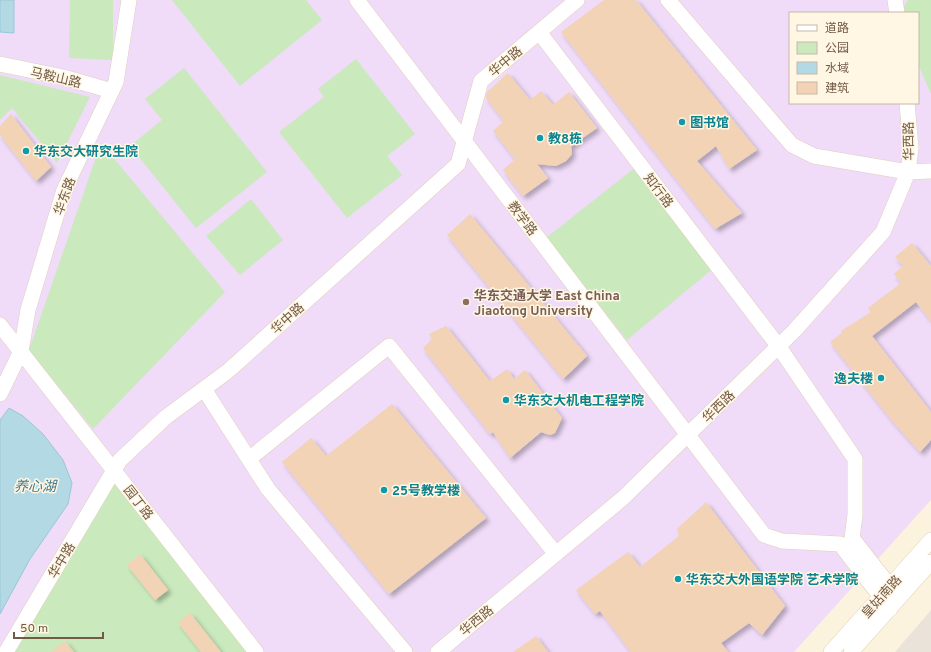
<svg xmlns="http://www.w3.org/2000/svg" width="931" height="652" font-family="Overpass,'Noto Sans SC',sans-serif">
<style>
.industrial{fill:#eae3da}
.education{fill:#f0dbf8;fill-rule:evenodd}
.green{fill:#cae9bd}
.water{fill:#b3d9e5;stroke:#99c7d7}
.building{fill:#f2d3b5;filter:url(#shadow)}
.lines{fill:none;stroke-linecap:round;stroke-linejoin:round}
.minor-casing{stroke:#e0d0ba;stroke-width:16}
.minor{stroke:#fff;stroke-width:15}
.culture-dot{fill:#0f9aa8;stroke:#fff7e4;stroke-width:1.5}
.education-dot{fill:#8d6e63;stroke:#fff7e4;stroke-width:1.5}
.labels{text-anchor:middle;stroke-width:3;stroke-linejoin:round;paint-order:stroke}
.street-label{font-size:13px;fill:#725a46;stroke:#fff7e4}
.culture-label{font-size:13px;font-weight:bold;fill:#0d838f;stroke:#fff7e4;text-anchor:start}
.education-label{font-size:13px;font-weight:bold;fill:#785e54;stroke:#fff7e4;text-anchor:start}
.water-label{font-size:14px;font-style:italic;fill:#43798c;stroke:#fff7e4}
</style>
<defs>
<filter id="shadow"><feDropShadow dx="3.5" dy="3.5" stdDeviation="2" flood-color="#0004"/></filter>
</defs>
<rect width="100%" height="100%" fill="#fcf3de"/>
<path class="industrial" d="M 931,610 L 931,652 L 895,652 Z"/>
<path class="education" d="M 0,0 L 931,0 L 931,500 L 794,652 L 0,652 ZM 790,13 L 918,13 L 918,103 L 790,103 Z"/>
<path class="green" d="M 70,0 L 113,0 L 113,60 L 69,58 Z
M 172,0 L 306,0 L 322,20 L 240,86 Z
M 908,0 L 931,0 L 931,94 L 918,64 L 918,13 L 900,13 Z
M 356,59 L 415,134 L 387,156 L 402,175 L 347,218 L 279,132 L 324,97 L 318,89 Z
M 184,68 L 267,172 L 196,228 L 130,146 L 162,120 L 145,99 Z
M 0,75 L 90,97 L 57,163 L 12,108 L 0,120 Z
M 101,143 L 225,292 L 93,429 L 29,350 Z
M 637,166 L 715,267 L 627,340 L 546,238 Z
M 251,199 L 283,240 L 240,275 L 206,236 Z
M 115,481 L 252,652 L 11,652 Z"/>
<path class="water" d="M 0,0 L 14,0 L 14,33 L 0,32 Z
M 9,408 L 23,416 L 43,434 L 63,460 L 72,483 L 68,504 L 30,559 L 0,614 L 0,420 Z"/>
<path class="building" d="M 604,0 L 636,0 L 757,150 L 729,169 L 716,146 L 697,161 L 742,213 L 715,229 L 561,32 Z
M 508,73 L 530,100 L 541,91 L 553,105 L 569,92 L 597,128 L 571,146 L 572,154 L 566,161 L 556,166 L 537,164 L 548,178 L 523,196 L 503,170 L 515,159 L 493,131 L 504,121 L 486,98 L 487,92 Z
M 11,114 L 51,167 L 36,181 L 0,135 L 0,126 Z
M 470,214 L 587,356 L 563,379 L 447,235 Z
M 912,243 L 931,266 L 931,321 L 916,302 L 872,336 L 931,412 L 931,440 L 920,452 L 893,422 L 830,342 L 842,333 L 841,331 L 871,312 L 868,308 L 901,283 L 894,274 L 903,266 L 895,257 Z
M 446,326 L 490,381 L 507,369 L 514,379 L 525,370 L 562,418 L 555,433 L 550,435 L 541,432 L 510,458 L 493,432 L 490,434 L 423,348 L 432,339 L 429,334 Z
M 392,404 L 486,518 L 389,594 L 282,462 L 311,438 L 326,456 Z
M 706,502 L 785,606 L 762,635 L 749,623 L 721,643 L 728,652 L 631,652 L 600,611 L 595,614 L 576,590 L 628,552 L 640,567 L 679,536 L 677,529 Z
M 140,554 L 168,590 L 155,600 L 127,565 Z
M 190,613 L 221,652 L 201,652 L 178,623 Z
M 536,636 L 548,652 L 513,652 Z
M 65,641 L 74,652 L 51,652 Z"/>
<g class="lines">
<defs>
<path id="minor" d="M 357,0 L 764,535 L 782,541 L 840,544 L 890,609
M 668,0 L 792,145 L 814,156 L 908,172 L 931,171
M 895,0 L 897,13
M 539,32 L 779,347 L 855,459 L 855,515 L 852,538 L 899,598
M 0,64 L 63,77 L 112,91
M 0,325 L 256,652
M 204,389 L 268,489 L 405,652
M 0,394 L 21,351 L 28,310 L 64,190 L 116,82 L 129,0
M 249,459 L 389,346 L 556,554
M 6,652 L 120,460 L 166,417 L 228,371 L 458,164 L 481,81 L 577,0
M 438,652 L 623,498 L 794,331 L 883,232 L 908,172 L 911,148 L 907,103
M 831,652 L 931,540
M 851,652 L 931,562"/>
</defs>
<use href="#minor" class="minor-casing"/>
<use href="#minor" class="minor"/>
</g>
<g class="culture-dot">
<circle cx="682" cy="122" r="4"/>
<circle cx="540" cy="138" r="4"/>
<circle cx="26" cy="151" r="4"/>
<circle cx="881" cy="378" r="4"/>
<circle cx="506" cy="400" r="4"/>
<circle cx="384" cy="490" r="4"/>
<circle cx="678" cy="579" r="4"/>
</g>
<circle class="education-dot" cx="466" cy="302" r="4"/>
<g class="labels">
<g class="street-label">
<text transform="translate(505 61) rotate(-40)" y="5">华中路</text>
<text transform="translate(56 77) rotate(13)" y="5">马鞍山路</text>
<text transform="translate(908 141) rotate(-91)" y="5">华西路</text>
<text transform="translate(659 190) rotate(53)" y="5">知行路</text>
<text transform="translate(64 196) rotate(-70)" y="5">华东路</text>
<text transform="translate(523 218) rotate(53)" y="5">教学路</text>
<text transform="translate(287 318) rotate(-42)" y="5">华中路</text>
<text transform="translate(718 406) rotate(-44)" y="5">华西路</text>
<text transform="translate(139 502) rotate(52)" y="5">园丁路</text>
<text transform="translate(61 560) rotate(-59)" y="5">华中路</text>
<text transform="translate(881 596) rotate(-48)" y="5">皇姑南路</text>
<text transform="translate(476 620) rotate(-39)" y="5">华西路</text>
</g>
<g class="culture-label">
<text x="690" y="127">图书馆</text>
<text x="548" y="143">教8栋</text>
<text x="34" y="156">华东交大研究生院</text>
<text x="873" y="383" text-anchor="end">逸夫楼</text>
<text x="514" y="405">华东交大机电工程学院</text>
<text x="392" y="495">25号教学楼</text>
<text x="686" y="584">华东交大外国语学院 艺术学院</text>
</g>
<g class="education-label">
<text x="474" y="300">华东交通大学 East China<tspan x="474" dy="15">Jiaotong University</tspan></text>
</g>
<g class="water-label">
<text x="35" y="491">养心湖</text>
</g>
</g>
<rect x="789" y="12" width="130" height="92" fill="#fff7e4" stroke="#c7b8a5"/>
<rect x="797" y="25" width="20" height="6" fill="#ffffff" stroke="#c7b8a5"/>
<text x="825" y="32" font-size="12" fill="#725a46">道路</text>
<rect x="797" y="42" width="20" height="12" fill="#cae9bd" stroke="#c7b8a5"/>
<text x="825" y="52" font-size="12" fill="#725a46">公园</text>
<rect x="797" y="62" width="20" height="12" fill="#b3d9e5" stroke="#c7b8a5"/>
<text x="825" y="72" font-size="12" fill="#725a46">水域</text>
<rect x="797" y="82" width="20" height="12" fill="#f2d3b5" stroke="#c7b8a5"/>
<text x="825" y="92" font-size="12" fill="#725a46">建筑</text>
<path d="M14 632v6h89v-6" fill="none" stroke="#725a46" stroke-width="2"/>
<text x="20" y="632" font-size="12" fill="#725a46" stroke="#fff7e4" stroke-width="3" paint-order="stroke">50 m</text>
</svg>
